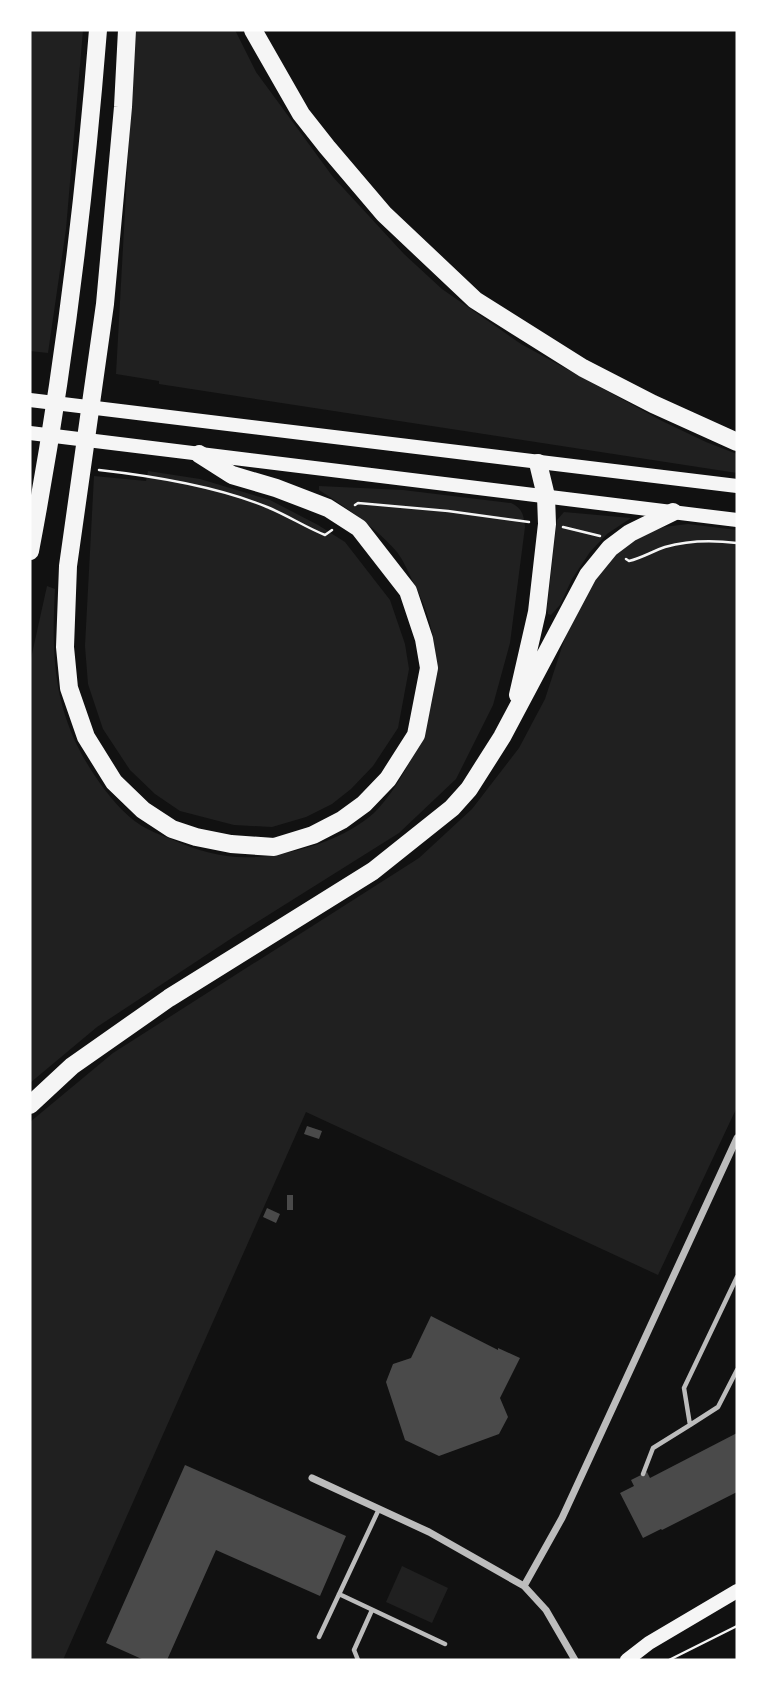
<svg xmlns="http://www.w3.org/2000/svg" width="767" height="1690" font-family="'Public Sans',sans-serif">
<style>
.green{fill:#202020}
.building{fill:#4a4a4a}
.lines{fill:none;stroke-linecap:round;stroke-linejoin:round}
.path{stroke:#f5f5f5;stroke-width:2.5}
.service{stroke:#bcbcbc;stroke-width:4.5}
.minor{stroke:#bcbcbc;stroke-width:7}
.secondary{stroke:#f5f5f5;stroke-width:14}
.motorway{stroke:#f5f5f5;stroke-width:18}
</style>
<rect width="100%" height="100%" fill="#111"/>
<path class="green" d="M 30,30 L 83,30 L 66,229 L 48,353 L 30,351 Z
M 135,30 L 235,30 L 256,72 L 333,177 L 404,254 L 442,289 L 521,344 L 662,421 L 706,442 L 737,454 L 737,473 L 159,384 L 159,381 L 116,374 Z
M 148,471 L 200,479 L 270,500 L 318,525 L 345,542 L 390,600 L 405,644 L 409,669 L 398,728 L 373,766 L 351,789 L 332,804 L 306,817 L 272,827 L 234,825 L 180,811 L 155,794 L 130,770 L 103,729 L 88,684 L 85,646 L 94,476 L 146,481 Z
M 319,486 L 403,490 L 511,503 C 522,508 524,515 525,527 L 510,643 L 493,705 L 456,779 L 399,833 L 235,936 L 97,1027 L 30,1083 L 30,663 L 47,586 L 55,589 C 51,661 54,715 95,776 C 107,794 123,814 142,826 C 150,831 161,835 171,839 C 205,854 230,860 268,856 C 304,851 346,838 374,813 C 388,799 401,779 410,761 C 442,699 446,642 412,580 C 408,571 403,560 397,552 C 375,527 347,508 319,490 Z
M 564,512 L 631,518 L 607,534 L 590,552 L 572,579 L 560,605 L 551,615 L 548,614 L 547,608 L 557,520 Z
M 688,524 L 737,530 L 737,1107 L 658,1275 L 306,1112 L 63,1660 L 30,1660 L 30,1122 L 113,1053 L 419,858 L 472,809 L 519,748 L 545,699 L 573,613 L 599,567 L 630,539 L 664,527 Z
M 402,1566 L 448,1588 L 432,1623 L 386,1602 Z"/>
<path class="building" d="M 307,1126 L 322,1131 L 319,1139 L 304,1134 Z
M 287,1195 L 293,1195 L 293,1210 L 287,1210 Z
M 267,1208 L 280,1214 L 276,1223 L 263,1217 Z
M 431,1316 L 498,1350 L 498,1348 L 520,1358 L 500,1398 L 508,1417 L 499,1434 L 439,1456 L 405,1440 L 386,1382 L 393,1364 L 411,1358 Z
M 737,1433 L 737,1492 L 662,1530 L 661,1529 L 643,1538 L 620,1493 L 634,1486 L 631,1480 L 647,1472 L 650,1478 Z
M 185,1465 L 346,1536 L 320,1596 L 216,1550 L 167,1660 L 144,1660 L 106,1643 Z"/>
<g class="lines">
<path class="path" d="M 99,470 C 153,476 216,486 267,507 C 287,515 305,527 325,535 L 332,530
M 355,505 L 358,503 L 448,511 L 529,522
M 563,527 L 600,536
M 626,559 L 629,561 C 642,558 653,551 665,547 C 689,540 713,540 737,543
M 669,1660 L 737,1626"/>
<path class="service" d="M 690,1425 L 718,1407 L 737,1370
M 643,1474 L 653,1448 L 690,1425 L 684,1388 L 737,1277
M 339,1594 L 445,1644
M 319,1637 L 379,1509
M 358,1660 L 354,1650 L 372,1610"/>
<path class="minor" d="M 312,1478 L 429,1532 L 524,1586 L 546,1610 L 575,1660
M 524,1586 L 562,1518 L 737,1138"/>
<path class="secondary" d="M 30,400 L 737,486
M 30,433 L 737,520
M 627,1660 L 649,1643 L 737,1591"/>
<path class="motorway" d="M 127,30 L 123,107 L 105,304 L 68,566 L 65,647 L 69,688 L 86,737 L 114,782 L 143,810 L 172,829 L 196,837 L 231,844 L 274,847 L 313,835 L 342,820 L 364,804 L 388,779 L 416,735 L 429,668 L 424,639 L 408,591 L 359,528 L 328,508 L 276,488 L 232,475 L 199,454
M 253,30 L 301,114 L 327,147 L 384,214 L 475,300 L 583,368 L 653,404 L 737,442
M 30,551 C 63,378 84,205 98,30
M 518,695 L 537,612 L 547,524 L 546,496 L 538,463
M 30,1105 L 72,1066 L 169,998 L 373,871 L 452,808 L 469,789 L 502,737 L 588,575 L 610,548 L 630,533 L 673,512"/>
</g>
<rect width="767" height="1690" fill="none" stroke="#ffffff" stroke-width="63"/>
</svg>
